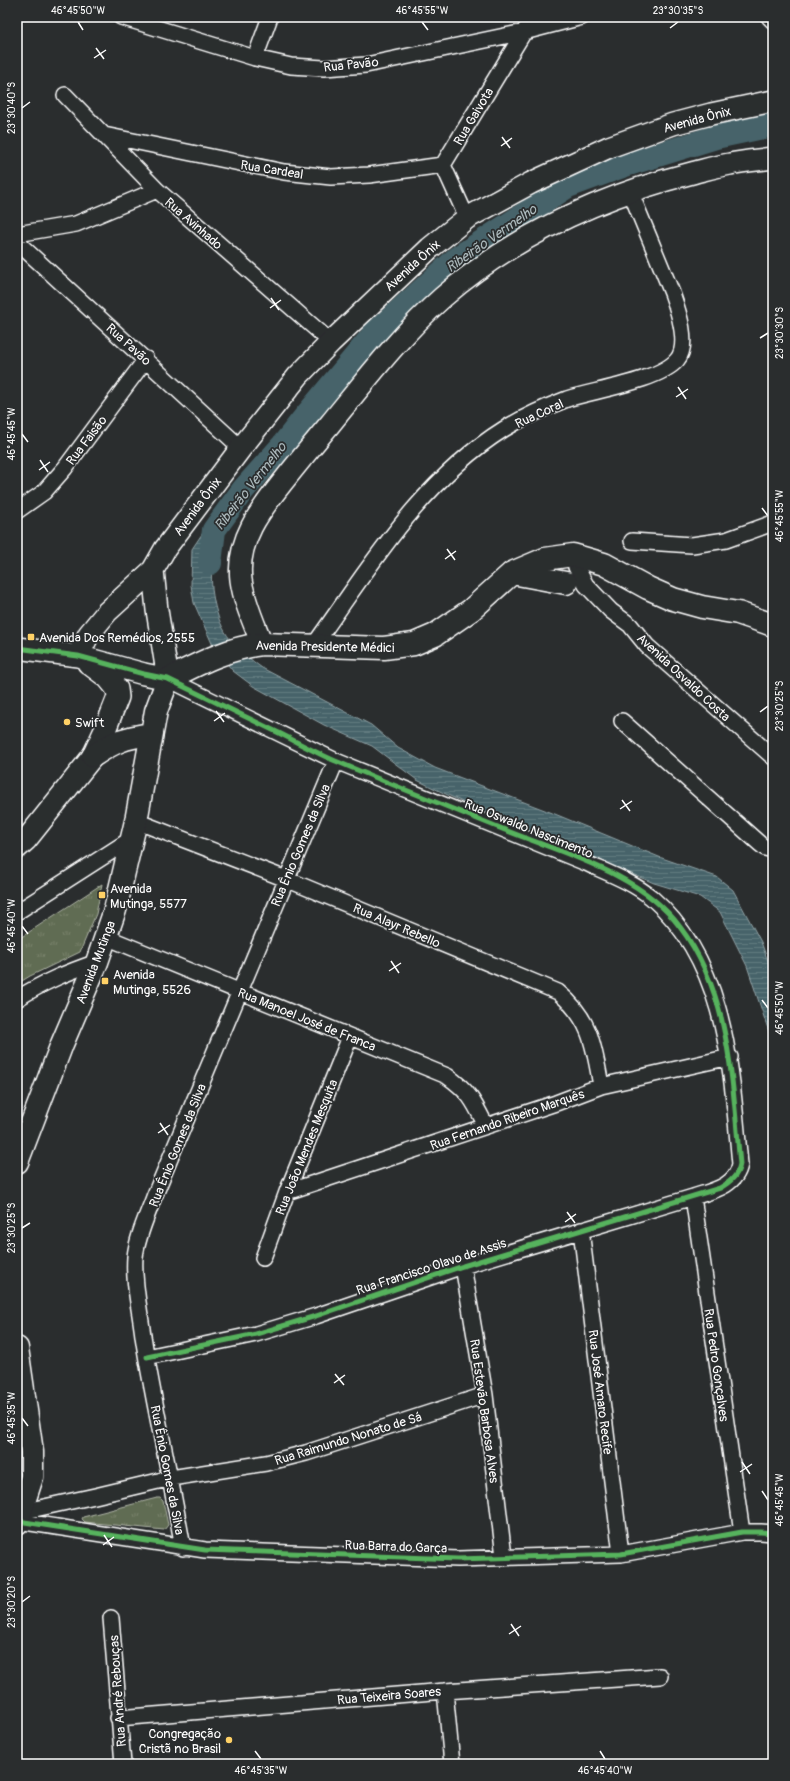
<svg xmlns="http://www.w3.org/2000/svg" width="790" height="1781" font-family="Pangolin,sans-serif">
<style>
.grass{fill:url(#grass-tufts);stroke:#b0b6a8}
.water{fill:url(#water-rules);stroke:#90a2a6}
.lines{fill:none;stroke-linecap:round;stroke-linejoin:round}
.river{stroke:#46646a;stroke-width:24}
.street-casing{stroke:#fff;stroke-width:18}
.secondary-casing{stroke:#fff;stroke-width:24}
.primary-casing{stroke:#fff;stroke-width:25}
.street{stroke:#2a2d2e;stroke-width:15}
.secondary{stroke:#2a2d2e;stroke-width:21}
.primary{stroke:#2a2d2e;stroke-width:22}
.cycleway-casing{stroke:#2a2d2e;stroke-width:8}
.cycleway{stroke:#56b35d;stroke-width:5}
.ticks{fill:none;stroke:#fff;stroke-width:1.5}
.poi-dot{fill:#ffd166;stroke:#2a2d2e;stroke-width:1.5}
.labels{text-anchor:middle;stroke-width:3.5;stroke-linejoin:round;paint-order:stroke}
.street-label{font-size:13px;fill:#fff;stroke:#2a2d2e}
.poi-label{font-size:13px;fill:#fff;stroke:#2a2d2e;text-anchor:start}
.water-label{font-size:14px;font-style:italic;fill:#acb9bc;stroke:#2a2d2e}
.neatline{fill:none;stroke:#fff;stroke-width:1.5}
.ticks-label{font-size:10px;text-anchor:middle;fill:#fff}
</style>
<defs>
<pattern id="grass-tufts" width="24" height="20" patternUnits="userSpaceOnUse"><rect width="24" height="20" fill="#616c52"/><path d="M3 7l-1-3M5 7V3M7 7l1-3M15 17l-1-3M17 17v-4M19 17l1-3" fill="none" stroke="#79826c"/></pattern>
<pattern id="water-rules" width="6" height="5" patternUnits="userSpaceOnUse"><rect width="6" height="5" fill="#46646a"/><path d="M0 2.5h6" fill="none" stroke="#627b80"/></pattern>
</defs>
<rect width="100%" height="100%" fill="#2a2d2e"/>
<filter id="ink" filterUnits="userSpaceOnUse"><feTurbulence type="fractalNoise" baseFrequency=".025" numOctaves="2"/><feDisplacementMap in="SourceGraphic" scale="8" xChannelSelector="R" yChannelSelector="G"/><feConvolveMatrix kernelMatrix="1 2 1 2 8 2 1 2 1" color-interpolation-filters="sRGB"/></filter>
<g filter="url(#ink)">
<path class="grass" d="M 102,884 L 96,914 L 80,952 L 30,976 L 17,984 L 17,940 Z
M 157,1498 L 160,1498 L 163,1501 L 168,1525 L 164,1530 L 85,1522 L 82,1519 L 83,1517 Z"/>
<path class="water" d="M 214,530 L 219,542 C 217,548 214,554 213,559 C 208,583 215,621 230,639 C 240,651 251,660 262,668 L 371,725 L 398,748 L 435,768 L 550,812 L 659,857 L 717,877 L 733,890 L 761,942 L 773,975 L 773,1053 L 771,1038 L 747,966 L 720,912 L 700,897 L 654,883 L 487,814 L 417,780 L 372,746 L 324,725 L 253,686 L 233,671 L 214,648 L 194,603 L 191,585 L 192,549 L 204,531 Z"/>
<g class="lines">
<path class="river" d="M 210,563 L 214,530 L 243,490 L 283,445 L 305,417 L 375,333 L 457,258 L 568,186 L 625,165 L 716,137 L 773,125"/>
<defs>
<path id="street" d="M 121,17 L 255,58 L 291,66 L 324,68 L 366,65 L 524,32 L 582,17
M 769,17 L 773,21
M 255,58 L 270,17
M 65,95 L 157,190 L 331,342
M 104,135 L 284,172 L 331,177 L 369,175 L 443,165
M 467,218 L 443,165 L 533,17
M 17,234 L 76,224 L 157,190
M 17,242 L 241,448
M 17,511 L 44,492 L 65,468 L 146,359
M 632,541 L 692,545 L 726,540 L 773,523
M 573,555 L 576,567 L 586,585 L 611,611 L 630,625 L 647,646 L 773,757
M 314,645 C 370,567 421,481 504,429 C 524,417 546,407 567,399 C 595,390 659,381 677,360 C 690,345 678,310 672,293 L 630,191
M 622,721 L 760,844 L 765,848 L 773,850
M 136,821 L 286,879 L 558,992 C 591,1019 594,1046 601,1086
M 17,912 L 131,839
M 106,937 L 447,1076 C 470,1092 474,1102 486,1126
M 17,999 C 43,982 68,972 97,962
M 287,1192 L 556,1103 L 601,1086 L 730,1057
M 693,1197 L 742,1532
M 581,1230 L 621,1554
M 263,1258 L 287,1192 L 350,1037
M 463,1266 L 485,1395 L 504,1557
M 147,1357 L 256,1334 L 316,1316 L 463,1266 L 693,1197 C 711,1191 736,1187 740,1164 C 731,1071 728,964 652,898 C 633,882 608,873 586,863 L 336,761 L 168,679
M 21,1512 L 95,1496 L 171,1478 L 266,1463 L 306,1453 L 485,1395
M 18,1521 L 205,1550 L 458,1559 L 621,1554 L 742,1532 L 761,1532 L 773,1533
M 183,1548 C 171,1477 154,1407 143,1336 C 140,1310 133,1283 135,1257 C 137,1237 147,1216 154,1197 L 336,761
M 111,1618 L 123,1764
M 445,1691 L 452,1764
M 118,1718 L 445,1691 L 660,1676"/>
<path id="secondary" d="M 262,644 C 254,623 244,602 241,580 C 236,539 262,508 285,479 C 300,460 315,442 330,424 C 366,380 401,334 443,297 C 514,236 601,196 692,173 C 704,170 717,166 730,164 C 744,161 759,160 773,158
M 17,648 L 78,656 L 144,674 L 168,679 L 157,610 L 153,570
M 78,656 L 89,634 L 107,612 L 153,570 L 165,549 L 241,448 L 298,376 L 331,342 L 430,248 L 467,218 L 531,183 L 609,147 L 673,124 L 711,114 L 773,101
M 17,848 L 26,840 L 93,756 L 105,730 L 118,697 L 117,689 L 108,678 L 88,663"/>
<path id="primary" d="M 512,573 L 566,583
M 93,756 C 115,741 124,738 150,734
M 17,1162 L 62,1044 L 97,962 L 115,910 L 136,821 L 156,711 L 168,679 C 198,664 228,648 262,644 L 384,648 L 414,644 L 435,635 L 471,610 L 512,573 L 545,559 L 573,555 L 604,564 L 648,588 L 673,599 L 702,607 L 738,613 L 773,625
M 17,1348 L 32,1452 L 32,1477 L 17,1523"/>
</defs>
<use href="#street" class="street-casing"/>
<use href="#secondary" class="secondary-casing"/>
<use href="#primary" class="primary-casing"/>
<use href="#street" class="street"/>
<use href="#secondary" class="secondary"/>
<use href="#primary" class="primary"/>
<defs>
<path id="cycleway" d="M 17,648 L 78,656 L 144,674 L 168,679 C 205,697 242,715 279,733 C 299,743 318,754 338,762 C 395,786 453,809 510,832 C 568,855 642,875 680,927 C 731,994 732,1084 740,1164 C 738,1176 730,1182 720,1188 L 463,1266 L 316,1316 L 256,1334 L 147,1357
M 18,1521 L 205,1550 L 458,1559 L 621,1554 L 742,1532 L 761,1532 L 773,1533"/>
</defs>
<use href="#cycleway" class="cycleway-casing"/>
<use href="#cycleway" class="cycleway"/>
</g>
</g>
<path class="ticks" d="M 78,22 L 83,30M 422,22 L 428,30M 670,28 L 678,22M 96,48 L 104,59M 94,58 L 106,50M 22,108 L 30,102M 502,137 L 510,148M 501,146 L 512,138M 271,298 L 279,310M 270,308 L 281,300M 760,338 L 768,333M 678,387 L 686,399M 676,397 L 688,389M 22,434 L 28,442M 40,460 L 48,472M 39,470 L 50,462M 762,508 L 768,516M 447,549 L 455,560M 445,559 L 456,551M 216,711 L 224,722M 760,712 L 768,706M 214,721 L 225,713M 622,800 L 630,811M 620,809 L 632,801M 22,926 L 28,934M 391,961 L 399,973M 389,971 L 401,963M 762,1000 L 768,1008M 160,1123 L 168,1135M 158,1133 L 170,1125M 567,1212 L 575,1223M 565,1222 L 576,1214M 22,1228 L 30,1223M 335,1374 L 344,1385M 334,1383 L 345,1375M 22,1418 L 28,1426M 742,1462 L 750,1474M 740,1472 L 752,1464M 762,1491 L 768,1500M 104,1535 L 112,1547M 103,1545 L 114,1537M 22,1602 L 30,1596M 511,1624 L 519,1636M 509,1634 L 521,1626M 255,1751 L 261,1759M 600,1751 L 605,1759"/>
<g class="poi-dot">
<rect x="27" y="633" width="8" height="8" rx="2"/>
<circle cx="67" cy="722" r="4"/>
<rect x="98" y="891" width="8" height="8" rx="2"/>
<rect x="101" y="977" width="8" height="8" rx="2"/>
<circle cx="229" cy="1740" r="4"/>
</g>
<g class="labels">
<g class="street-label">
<text transform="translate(351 64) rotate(-6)" y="5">Rua Pavão</text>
<text transform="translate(473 116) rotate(-59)" y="5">Rua Gaivota</text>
<text transform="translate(697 119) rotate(-15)" y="5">Avenida Ônix</text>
<text transform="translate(272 169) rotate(9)" y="5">Rua Cardeal</text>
<text transform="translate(194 223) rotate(41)" y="5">Rua Avinhado</text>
<text transform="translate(412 265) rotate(-42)" y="5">Avenida Ônix</text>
<text transform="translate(129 344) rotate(42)" y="5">Rua Pavão</text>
<text transform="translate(539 413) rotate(-25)" y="5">Rua Coral</text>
<text transform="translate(86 440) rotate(-53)" y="5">Rua Faisão</text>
<text transform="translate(197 506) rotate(-53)" y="5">Avenida Ônix</text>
<text transform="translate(325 646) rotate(1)" y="5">Avenida Presidente Médici</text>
<text transform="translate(684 677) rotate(43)" y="5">Avenida Osvaldo Costa</text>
<text transform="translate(529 828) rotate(22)" y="5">Rua Oswaldo Nascimento</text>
<text transform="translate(300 845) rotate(-67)" y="5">Rua Ênio Gomes da Silva</text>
<text transform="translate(397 925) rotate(23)" y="5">Rua Alayr Rebello</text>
<text transform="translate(95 962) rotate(-69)" y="5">Avenida Mutinga</text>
<text transform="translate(307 1019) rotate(22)" y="5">Rua Manoel José de Franca</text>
<text transform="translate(507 1119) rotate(-19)" y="5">Rua Fernando Ribeiro Marquês</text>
<text transform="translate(177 1145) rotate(-68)" y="5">Rua Ênio Gomes da Silva</text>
<text transform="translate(306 1147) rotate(-68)" y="5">Rua João Mendes Mesquita</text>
<text transform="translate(431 1266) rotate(-18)" y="5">Rua Francisco Olavo de Assis</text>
<text transform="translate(717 1365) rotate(82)" y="5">Rua Pedro Gonçalves</text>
<text transform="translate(601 1392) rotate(83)" y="5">Rua José Amaro Recife</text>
<text transform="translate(485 1411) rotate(82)" y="5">Rua Estevão Barbosa Alves</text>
<text transform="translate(348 1438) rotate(-17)" y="5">Rua Raimundo Nonato de Sá</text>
<text transform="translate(168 1470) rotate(79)" y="5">Rua Ênio Gomes da Silva</text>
<text transform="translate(396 1546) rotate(2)" y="5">Rua Barra do Garça</text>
<text transform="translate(117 1691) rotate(-94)" y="5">Rua André Rebouças</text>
<text transform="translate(389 1695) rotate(-5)" y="5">Rua Teixeira Soares</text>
</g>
<g class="poi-label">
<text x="39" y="642">Avenida Dos Remédios, 2555</text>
<text x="75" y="727">Swift</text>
<text x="110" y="893">Avenida<tspan x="110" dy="15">Mutinga, 5577</tspan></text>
<text x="113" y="979">Avenida<tspan x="113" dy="15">Mutinga, 5526</tspan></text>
<text x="221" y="1738" text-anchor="end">Congregação<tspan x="221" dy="15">Cristã no Brasil</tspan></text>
</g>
<g class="water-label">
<text transform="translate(491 238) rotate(-35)" y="5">Ribeirão Vermelho</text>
<text transform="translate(250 486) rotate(-52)" y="5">Ribeirão Vermelho</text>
</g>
</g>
<rect width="790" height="1781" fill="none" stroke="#2a2d2e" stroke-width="44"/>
<rect x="22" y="22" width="746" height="1737" class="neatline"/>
<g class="ticks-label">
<text x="78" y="14">46°45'50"W</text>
<text x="422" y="14">46°45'55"W</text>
<text x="678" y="14">23°30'35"S</text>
<text transform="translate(11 108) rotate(-90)" y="4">23°30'40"S</text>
<text transform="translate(779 333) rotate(-90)" y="4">23°30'30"S</text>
<text transform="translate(11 434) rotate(-90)" y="4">46°45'45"W</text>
<text transform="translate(779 516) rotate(-90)" y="4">46°45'55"W</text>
<text transform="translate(779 706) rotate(-90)" y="4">23°30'25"S</text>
<text transform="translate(11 926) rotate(-90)" y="4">46°45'40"W</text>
<text transform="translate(779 1008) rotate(-90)" y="4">46°45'50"W</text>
<text transform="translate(11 1228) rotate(-90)" y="4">23°30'25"S</text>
<text transform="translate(11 1418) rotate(-90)" y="4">46°45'35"W</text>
<text transform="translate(779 1500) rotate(-90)" y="4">46°45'45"W</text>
<text transform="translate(11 1602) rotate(-90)" y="4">23°30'20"S</text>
<text x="261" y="1774">46°45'35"W</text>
<text x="605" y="1774">46°45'40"W</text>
</g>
</svg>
